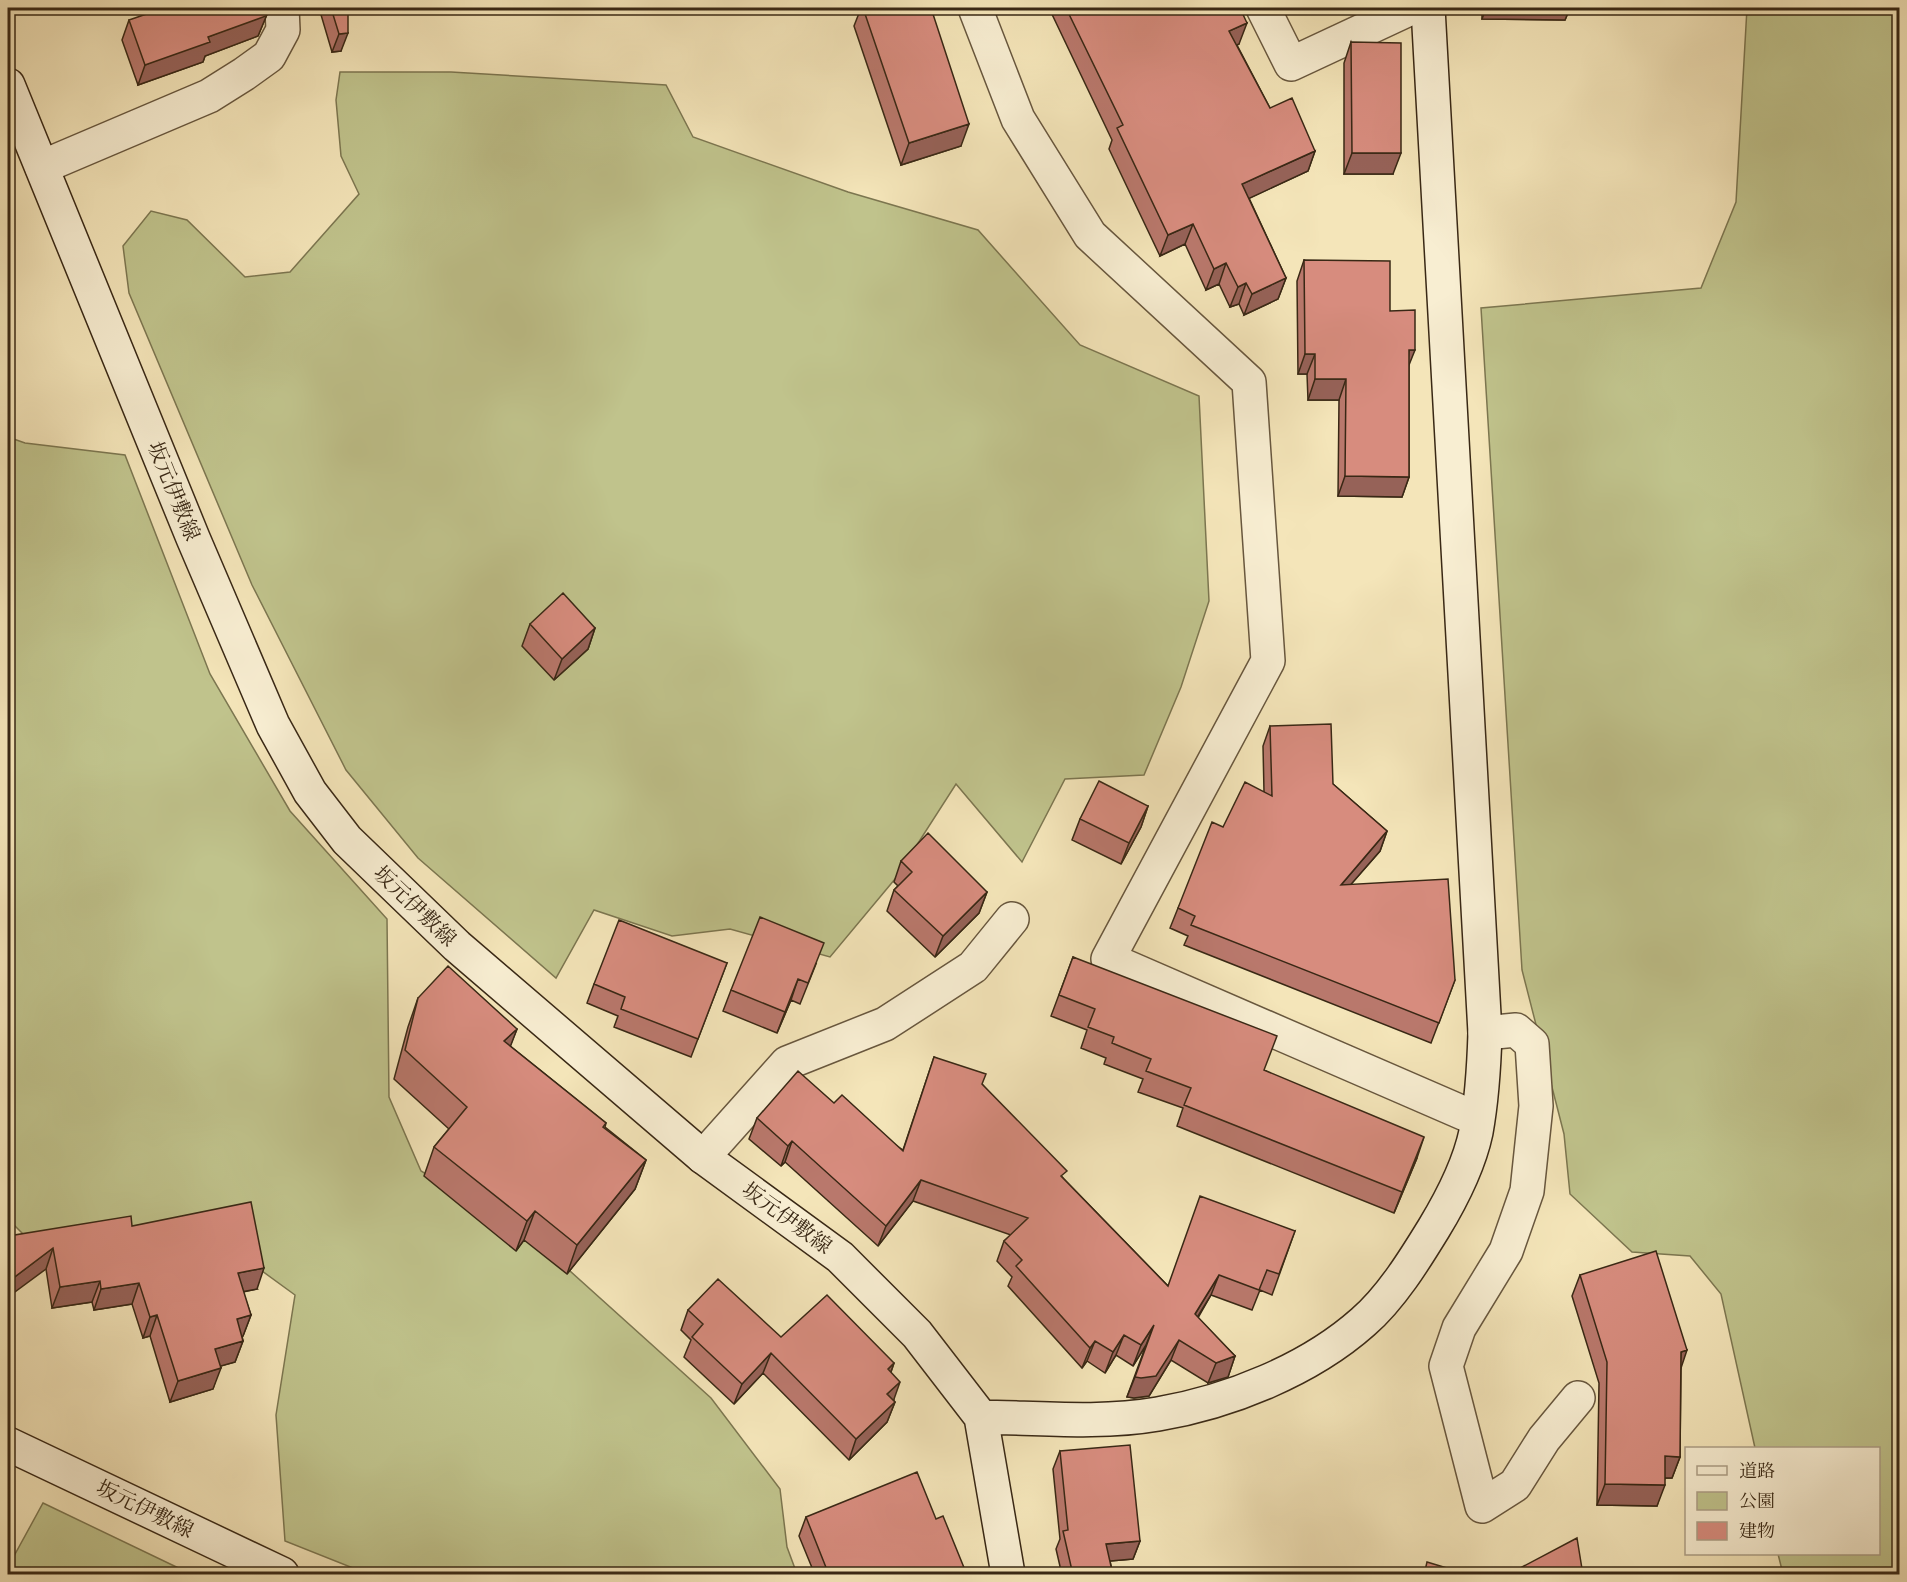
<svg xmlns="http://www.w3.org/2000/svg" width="1907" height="1582" font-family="'IM FELL Double Pica','Noto Serif JP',serif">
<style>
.green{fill:#c0c38c;stroke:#7c7650;stroke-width:1.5}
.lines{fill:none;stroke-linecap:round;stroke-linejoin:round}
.street-casing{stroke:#68573e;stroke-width:36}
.secondary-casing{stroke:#392815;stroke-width:36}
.street{stroke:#f8eed2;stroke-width:33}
.secondary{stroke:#f8eed2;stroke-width:33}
.wall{fill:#b9786c;stroke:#392815;stroke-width:1.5}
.shaded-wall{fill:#966258;stroke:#392815;stroke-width:1.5}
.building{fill:#d78c7e;stroke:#392815;stroke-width:1.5}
.labels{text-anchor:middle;stroke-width:4.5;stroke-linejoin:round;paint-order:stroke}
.street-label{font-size:21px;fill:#392815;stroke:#f8eed2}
</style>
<rect width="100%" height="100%" fill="#f4e5b9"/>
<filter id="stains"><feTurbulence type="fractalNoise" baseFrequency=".00333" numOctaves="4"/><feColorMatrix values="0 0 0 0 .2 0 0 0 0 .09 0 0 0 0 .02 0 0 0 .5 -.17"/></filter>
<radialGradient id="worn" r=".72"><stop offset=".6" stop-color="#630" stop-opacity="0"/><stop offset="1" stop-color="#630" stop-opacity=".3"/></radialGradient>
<path class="green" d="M 1747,8 L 1899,8 L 1899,1574 L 1783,1574 L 1778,1554 L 1878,1554 L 1878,1448 L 1755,1448 L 1721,1294 L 1690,1256 L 1632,1252 L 1570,1194 L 1564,1134 L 1522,970 L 1481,308 L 1701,288 L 1736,202 Z
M 340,72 L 451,72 L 666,85 L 693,137 L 848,192 L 978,230 L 1080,345 L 1199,396 L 1209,601 L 1181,687 L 1144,775 L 1065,779 L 1022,862 L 956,784 L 895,879 L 830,957 L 730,929 L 672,936 L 594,910 L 556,978 L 418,858 L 346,770 L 252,585 L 129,293 L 123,246 L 151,211 L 187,220 L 245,277 L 290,272 L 359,194 L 341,156 L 336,100 Z
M 8,437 L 25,443 L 125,455 L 210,674 L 290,811 L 387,919 L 389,1097 L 421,1171 L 540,1244 L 711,1398 L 780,1489 L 787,1547 L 797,1574 L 368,1574 L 285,1541 L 276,1415 L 295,1295 L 225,1244 L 30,1241 L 8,1219 Z
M 43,1503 L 191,1574 L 8,1574 L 8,1567 Z"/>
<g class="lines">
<defs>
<path id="street" d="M 975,8 L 1018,119 L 1090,235 L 1249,382 L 1268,661 L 1108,959 L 1477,1119
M 1263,8 L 1291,64 L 1411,8
M 42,167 L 209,96 L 244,74 L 269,56 L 283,30 L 282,8
M 1485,1033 L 1516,1030 L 1532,1044 L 1536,1106 L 1527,1191 L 1506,1251 L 1459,1328 L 1446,1366 L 1482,1506 L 1515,1485 L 1544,1439 L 1578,1398
M 703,1157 L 787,1063 L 885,1024 L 973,967 L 1012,919"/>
<path id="secondary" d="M 8,85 L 193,538 L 273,725 L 310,792 L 347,840 L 457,946 L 703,1157 L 840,1257 L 917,1334 L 981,1417 L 1008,1574
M 981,1417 C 1040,1418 1100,1424 1158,1414 C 1229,1402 1309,1370 1363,1322 C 1391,1298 1415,1259 1434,1228 C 1451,1200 1469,1165 1476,1132 C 1482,1099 1484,1066 1485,1033 L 1428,8
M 8,1444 L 282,1574"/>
</defs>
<use href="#street" class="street-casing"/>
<use href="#secondary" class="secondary-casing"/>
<use href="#street" class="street"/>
<use href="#secondary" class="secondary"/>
</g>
<path class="wall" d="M 319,8 L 348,8 L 341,51 L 332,52 Z
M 861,8 L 931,8 L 961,146 L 901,165 L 854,26 Z
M 1049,8 L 1240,8 L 1239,44 L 1237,45 L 1270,108 L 1315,151 L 1308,171 L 1249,198 L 1286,278 L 1278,299 L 1244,315 L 1239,304 L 1230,307 L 1219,284 L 1206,290 L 1185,244 L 1160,256 L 1109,149 L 1112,140 Z
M 1482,8 L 1570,8 L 1565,20 L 1482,19 Z
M 268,12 L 258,36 L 205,56 L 203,62 L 138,85 L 122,40 L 129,20 Z
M 1351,42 L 1393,174 L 1344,174 L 1344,63 Z
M 1304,260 L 1390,311 L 1409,366 L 1409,477 L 1402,497 L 1338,496 L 1339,400 L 1308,400 L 1307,374 L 1298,374 L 1297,281 Z
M 530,624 L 595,628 L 588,649 L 554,680 L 522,646 Z
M 1270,726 L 1333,784 L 1387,831 L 1380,851 L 1351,884 L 1455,980 L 1431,1043 L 1184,945 L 1188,936 L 1170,928 L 1178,908 L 1223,827 L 1264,792 L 1263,746 Z
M 1148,806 L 1141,827 L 1121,864 L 1072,840 L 1080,819 Z
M 901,861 L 987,892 L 979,913 L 935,957 L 887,911 L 894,890 L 898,886 L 894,882 Z
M 1073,957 L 1264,1070 L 1417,1158 L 1394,1213 L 1177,1126 L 1183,1108 L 1138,1092 L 1143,1079 L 1104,1064 L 1106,1058 L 1081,1048 L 1087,1030 L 1051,1016 Z
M 727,963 L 691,1057 L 614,1027 L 618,1016 L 587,1003 L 594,984 Z
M 816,964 L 800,1004 L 791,1000 L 777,1033 L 723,1011 L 731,990 Z
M 418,998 L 517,1029 L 510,1046 L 606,1123 L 605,1127 L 646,1160 L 635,1189 L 567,1274 L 524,1240 L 516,1251 L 424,1176 L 434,1147 L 449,1129 L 394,1079 L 408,1027 Z
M 934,1057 L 982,1084 L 1064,1179 L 1168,1286 L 1295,1231 L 1272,1295 L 1260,1290 L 1252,1310 L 1211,1295 L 1198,1318 L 1235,1356 L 1228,1377 L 1208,1383 L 1171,1360 L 1149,1396 L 1134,1398 L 1127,1397 L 1146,1345 L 1133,1366 L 1116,1355 L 1105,1373 L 1087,1361 L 1082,1368 L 1008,1286 L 1012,1277 L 997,1261 L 1004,1241 L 1011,1235 L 913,1201 L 878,1246 L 785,1162 L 781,1166 L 749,1139 L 757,1118 L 834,1103 L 903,1150 Z
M 132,1226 L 257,1289 L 243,1292 L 251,1315 L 243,1336 L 242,1336 L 243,1341 L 235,1362 L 220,1366 L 213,1389 L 170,1402 L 150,1336 L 143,1338 L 132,1304 L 94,1310 L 92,1302 L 52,1308 L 46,1269 L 8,1236 Z
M 1580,1275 L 1681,1367 L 1680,1457 L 1672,1478 L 1665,1478 L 1657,1506 L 1597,1505 L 1599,1383 L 1572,1296 Z
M 688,1310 L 781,1337 L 894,1363 L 891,1372 L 894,1401 L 895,1402 L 887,1422 L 849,1460 L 763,1373 L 734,1404 L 684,1357 L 691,1340 L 681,1330 Z
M 1060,1451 L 1140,1541 L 1133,1559 L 1110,1561 L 1113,1575 L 1062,1575 L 1056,1549 L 1060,1539 L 1053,1469 Z
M 806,1517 L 936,1519 L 967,1575 L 815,1575 L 799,1536 Z"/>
<path class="shaded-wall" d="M 1486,8 L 1570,8 L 1565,20 L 1482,19 Z
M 268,12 L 258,36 L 205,56 L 203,62 L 138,85 L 145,65 L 208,37 Z
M 1247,23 L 1239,44 L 1222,52 L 1229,31 Z
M 348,33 L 341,51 L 332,52 L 339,34 Z
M 969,124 L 961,146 L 901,165 L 909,143 Z
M 1315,151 L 1308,171 L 1235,205 L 1242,184 Z
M 1352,153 L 1401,153 L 1393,174 L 1344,174 Z
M 1193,224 L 1185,244 L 1160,256 L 1168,235 Z
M 1226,263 L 1219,284 L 1206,290 L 1214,269 Z
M 1286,278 L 1278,299 L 1244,315 L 1252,294 Z
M 1246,283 L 1239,304 L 1230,307 L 1238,287 Z
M 1409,350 L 1415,350 L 1407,370 Z
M 1305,354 L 1315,354 L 1307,374 L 1298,374 Z
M 1315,379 L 1346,379 L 1339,400 L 1308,400 Z
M 1345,476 L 1409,477 L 1402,497 L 1338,496 Z
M 595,628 L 588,649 L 554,680 L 562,659 Z
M 1148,806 L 1141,827 L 1121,864 L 1129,843 Z
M 1387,831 L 1380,851 L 1333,905 L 1341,885 Z
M 987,892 L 979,913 L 935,957 L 943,936 Z
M 798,979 L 791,1000 L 777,1033 L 785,1012 Z
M 517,1029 L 506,1058 L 504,1041 Z
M 1424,1137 L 1417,1158 L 1394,1213 L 1402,1192 Z
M 792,1141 L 785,1162 L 781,1166 L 788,1146 Z
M 646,1160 L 635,1189 L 567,1274 L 577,1245 Z
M 921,1180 L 913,1201 L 878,1246 L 886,1226 Z
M 535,1211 L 524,1240 L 516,1251 L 527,1221 Z
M 53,1248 L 46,1269 L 8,1297 L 8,1282 Z
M 264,1268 L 257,1289 L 230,1294 L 238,1273 Z
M 1219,1275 L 1211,1295 L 1187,1334 L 1195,1314 Z
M 100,1281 L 92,1302 L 52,1308 L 60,1287 Z
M 139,1283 L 132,1304 L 94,1310 L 101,1289 Z
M 157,1315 L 150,1336 L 143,1338 L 150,1317 Z
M 251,1315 L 243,1336 L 229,1340 L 237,1319 Z
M 1154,1325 L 1146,1345 L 1133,1366 L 1141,1345 Z
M 1124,1335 L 1116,1355 L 1105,1373 L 1113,1352 Z
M 1179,1340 L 1171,1360 L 1149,1396 L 1134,1398 L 1127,1397 L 1135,1377 Z
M 243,1341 L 235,1362 L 207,1370 L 215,1349 Z
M 1095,1341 L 1087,1361 L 1082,1368 L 1090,1348 Z
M 1687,1350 L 1680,1371 L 1681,1352 Z
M 771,1353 L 763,1373 L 734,1404 L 742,1384 Z
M 1235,1356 L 1228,1377 L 1208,1383 L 1216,1363 Z
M 894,1363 L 887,1383 L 888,1369 Z
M 221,1368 L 213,1389 L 170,1402 L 178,1381 Z
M 900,1382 L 893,1402 L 887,1394 Z
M 895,1402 L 887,1422 L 849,1460 L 856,1439 Z
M 1665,1456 L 1680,1457 L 1672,1478 L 1658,1478 Z
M 1605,1484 L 1665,1485 L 1657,1506 L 1597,1505 Z
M 1140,1541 L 1133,1559 L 1099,1562 L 1106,1544 Z"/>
<path class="building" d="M 164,8 L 266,8 L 268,12 L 266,16 L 208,37 L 210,42 L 145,65 L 129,20 Z
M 331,8 L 348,8 L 348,33 L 339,34 Z
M 863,8 L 931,8 L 969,124 L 909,143 Z
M 1066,8 L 1240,8 L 1247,23 L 1229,31 L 1270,108 L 1292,98 L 1315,151 L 1242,184 L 1286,278 L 1252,294 L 1246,283 L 1238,287 L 1226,263 L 1214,269 L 1193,224 L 1168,235 L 1117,128 L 1123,125 Z
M 1351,42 L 1401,43 L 1401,153 L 1352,153 Z
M 1304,260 L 1390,261 L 1390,311 L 1415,310 L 1415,350 L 1409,350 L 1409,477 L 1345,476 L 1346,379 L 1315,379 L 1315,354 L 1305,354 Z
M 563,593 L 595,628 L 562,659 L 530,624 Z
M 1331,724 L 1333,784 L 1387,831 L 1341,885 L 1448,879 L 1455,980 L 1439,1023 L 1191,925 L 1195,916 L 1178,908 L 1212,822 L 1223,827 L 1245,782 L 1272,796 L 1270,726 Z
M 1099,781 L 1148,806 L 1129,843 L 1080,819 Z
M 928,833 L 987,892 L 943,936 L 894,890 L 912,872 L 901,861 Z
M 760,917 L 824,943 L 808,983 L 798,979 L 785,1012 L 731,990 Z
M 619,920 L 727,963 L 698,1039 L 621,1009 L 625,997 L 594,984 Z
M 1073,957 L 1277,1036 L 1264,1070 L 1424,1137 L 1402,1192 L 1184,1105 L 1191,1088 L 1146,1071 L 1151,1059 L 1112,1043 L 1114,1037 L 1088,1027 L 1095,1009 L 1059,995 Z
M 448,966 L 517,1029 L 504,1041 L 606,1123 L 603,1127 L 646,1160 L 577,1245 L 535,1211 L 527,1221 L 434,1147 L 467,1107 L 405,1050 L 418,998 Z
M 934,1057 L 986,1074 L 982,1084 L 1067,1171 L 1061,1176 L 1168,1286 L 1200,1196 L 1295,1231 L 1279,1274 L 1267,1270 L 1259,1290 L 1219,1275 L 1195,1314 L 1235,1356 L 1216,1363 L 1179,1340 L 1156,1376 L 1141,1378 L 1135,1377 L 1154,1325 L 1141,1345 L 1124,1335 L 1113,1352 L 1095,1341 L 1090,1348 L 1016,1266 L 1022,1260 L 1004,1241 L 1028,1218 L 921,1180 L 886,1226 L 792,1141 L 788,1146 L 757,1118 L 798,1071 L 834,1103 L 842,1095 L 903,1151 Z
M 251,1202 L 264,1268 L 238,1273 L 251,1315 L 237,1319 L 243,1341 L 215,1349 L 221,1368 L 178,1381 L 157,1315 L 150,1317 L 139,1283 L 101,1289 L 100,1281 L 60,1287 L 53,1248 L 8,1282 L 8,1235 L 8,1236 L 131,1216 L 132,1226 Z
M 1656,1251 L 1687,1350 L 1681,1352 L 1680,1457 L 1665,1456 L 1665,1485 L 1605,1484 L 1607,1362 L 1580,1275 Z
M 718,1279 L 781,1337 L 827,1295 L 894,1363 L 888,1369 L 900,1382 L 887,1394 L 895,1402 L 856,1439 L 771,1353 L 742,1384 L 692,1337 L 703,1324 L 688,1310 Z
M 1130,1445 L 1140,1541 L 1106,1544 L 1113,1575 L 1073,1575 L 1063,1531 L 1068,1530 L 1060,1451 Z
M 917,1472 L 936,1519 L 943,1516 L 967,1575 L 829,1575 L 806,1517 Z
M 1577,1538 L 1583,1575 L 1507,1575 Z
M 1427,1562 L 1470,1575 L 1424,1575 Z"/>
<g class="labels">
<g class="street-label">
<text transform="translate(174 491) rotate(68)" y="7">坂元伊敷線</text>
<text transform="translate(415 906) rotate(44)" y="7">坂元伊敷線</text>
<text transform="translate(787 1218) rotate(36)" y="7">坂元伊敷線</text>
<text transform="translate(145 1509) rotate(26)" y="7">坂元伊敷線</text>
</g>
</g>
<rect width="1907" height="1582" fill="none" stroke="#f4e5b9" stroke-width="30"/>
<rect x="9" y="9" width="1889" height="1564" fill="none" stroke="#392815" stroke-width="3"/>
<rect x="15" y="15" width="1877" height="1552" fill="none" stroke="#392815" stroke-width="1.5"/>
<rect x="1685" y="1447" width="195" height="108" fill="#f8eed2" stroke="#ac9f86" stroke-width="1.5"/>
<rect x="1697" y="1466" width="30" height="9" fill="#f8eed2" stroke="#ac9f86" stroke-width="1.5"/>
<text x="1739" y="1477" font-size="18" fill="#392815">道路</text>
<rect x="1697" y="1492" width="30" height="18" fill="#c0c38c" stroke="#ac9f86" stroke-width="1.5"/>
<text x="1739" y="1507" font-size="18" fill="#392815">公園</text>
<rect x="1697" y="1522" width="30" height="18" fill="#d78c7e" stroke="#ac9f86" stroke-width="1.5"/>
<text x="1739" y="1537" font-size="18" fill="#392815">建物</text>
<rect width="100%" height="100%" filter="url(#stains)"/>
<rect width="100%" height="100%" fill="url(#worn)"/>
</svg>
